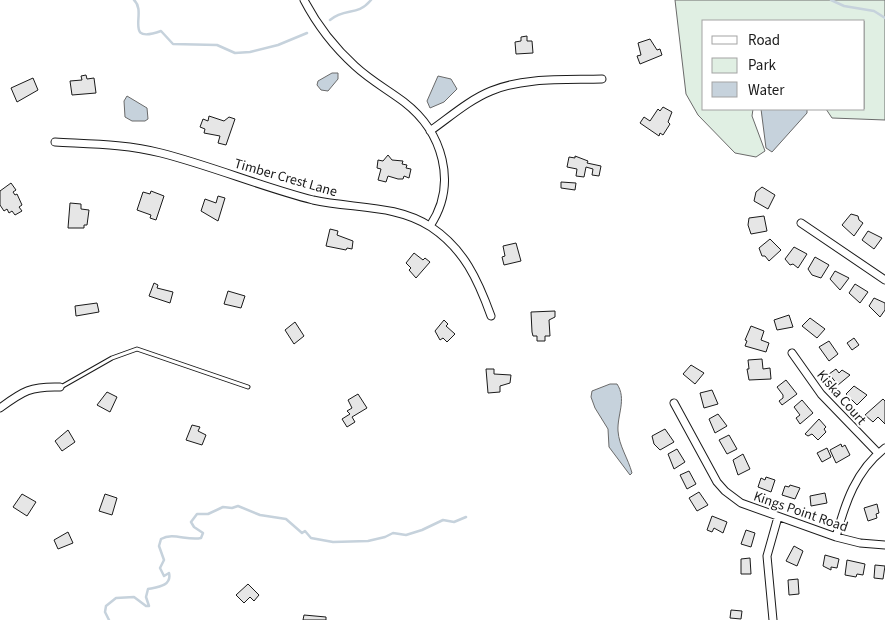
<svg xmlns="http://www.w3.org/2000/svg" width="885" height="620" font-family="'Source Sans 3',sans-serif">
<style>
.green{fill:#e0efe3;stroke:#6a6a6a}
.water{fill:#c6d2dc;stroke:#6a6a6a}
.lines{fill:none;stroke-linecap:round;stroke-linejoin:round}
.stream{stroke:#c6d2dc;stroke-width:2.5}
.building{fill:#e6e6e6;stroke:#1a1a1a}
.lane-casing{stroke:#1a1a1a;stroke-width:5}
.street-casing{stroke:#1a1a1a;stroke-width:9}
.lane{stroke:#fff;stroke-width:3}
.street{stroke:#fff;stroke-width:7}
.labels{text-anchor:middle;stroke-width:4;stroke-linejoin:round;paint-order:stroke}
.street-label{font-size:14px;fill:#1a1a1a;stroke:#fff}
</style>
<rect width="100%" height="100%" fill="#fff"/>
<path class="green" d="M 675,0 L 885,0 L 885,120 L 832,118 L 826,109 L 864,109 L 864,21 L 704,21 L 704,109 L 753,109 L 752,116 L 765,151 L 756,157 L 735,153 L 698,115 L 686,94 Z"/>
<path class="water" d="M 332,73 L 338,73 L 338,79 L 328,91 L 321,90 L 317,85 L 318,81 Z
M 438,76 L 451,79 L 457,89 L 444,102 L 430,108 L 427,101 Z
M 127,96 L 147,108 L 148,119 L 145,121 L 132,121 L 125,117 L 124,101 Z
M 761,109 L 807,109 L 807,113 L 772,152 L 766,148 Z
M 610,384 L 617,384 C 627,399 617,415 618,431 C 619,446 628,458 632,473 L 630,475 L 609,447 L 608,429 L 595,408 L 591,397 L 592,391 Z"/>
<g class="lines">
<path class="stream" d="M 134,0 C 148,12 122,45 161,31 L 173,44 L 217,45 L 235,53 L 250,52 L 278,45 L 307,33
M 831,0 L 844,6 L 874,11 L 885,18
M 330,20 C 346,7 357,17 371,0
M 109,620 L 105,612 L 106,606 L 116,598 L 134,597 L 146,606 L 149,606 L 146,597 L 148,589 C 158,587 172,586 169,573 L 164,576 L 160,568 L 164,560 L 159,546 L 161,539 C 173,532 187,541 201,538 L 203,533 L 194,527 L 191,522 L 197,514 L 208,514 L 223,507 L 232,508 L 238,506 L 260,515 L 286,519 L 302,533 L 305,531 L 311,538 L 333,542 L 368,541 L 385,537 L 393,533 L 406,535 L 422,530 L 443,520 L 454,522 L 466,517"/>
</g>
<path class="building" d="M 527,36 L 527,41 L 532,41 L 533,53 L 516,54 L 515,42 L 521,41 L 521,37 Z
M 650,39 L 657,50 L 660,49 L 662,55 L 640,64 L 637,56 L 641,55 L 638,43 Z
M 86,75 L 87,79 L 94,78 L 96,93 L 72,95 L 70,81 L 82,80 L 81,76 Z
M 33,78 L 38,90 L 17,102 L 11,88 Z
M 663,107 L 672,112 L 668,122 L 670,124 L 663,135 L 660,133 L 659,136 L 640,123 L 644,117 L 650,121 L 658,109 L 660,111 Z
M 209,116 L 224,121 L 229,117 L 235,119 L 226,145 L 218,143 L 220,136 L 204,133 L 205,129 L 200,127 L 203,119 L 208,121 Z
M 388,155 L 392,160 L 403,161 L 402,164 L 407,165 L 406,168 L 411,169 L 409,178 L 404,176 L 403,179 L 398,179 L 388,176 L 386,182 L 378,180 L 381,169 L 377,168 L 378,160 L 383,161 Z
M 575,156 L 588,161 L 587,163 L 601,166 L 599,176 L 592,175 L 593,169 L 586,167 L 584,177 L 576,176 L 577,169 L 567,167 L 569,157 L 575,158 Z
M 561,182 L 576,183 L 575,190 L 561,188 Z
M 11,183 L 16,190 L 13,192 L 15,195 L 17,194 L 22,205 L 19,207 L 22,211 L 15,215 L 12,211 L 9,213 L 7,209 L 4,211 L 0,205 L 0,191 Z
M 762,187 L 775,195 L 768,209 L 754,201 L 756,192 Z
M 151,191 L 164,196 L 156,220 L 150,218 L 151,215 L 137,210 L 143,192 L 150,194 Z
M 218,196 L 225,198 L 218,221 L 201,211 L 205,199 L 216,203 Z
M 70,203 L 81,204 L 81,209 L 89,210 L 87,225 L 84,225 L 84,228 L 68,228 Z
M 851,214 L 858,216 L 859,220 L 863,223 L 854,236 L 842,225 Z
M 764,216 L 767,231 L 751,234 L 748,225 L 749,218 Z
M 330,229 L 338,231 L 337,235 L 353,241 L 352,249 L 347,248 L 346,250 L 326,246 Z
M 868,231 L 882,238 L 874,249 L 862,240 Z
M 770,239 L 781,250 L 769,261 L 765,256 L 762,256 L 759,248 Z
M 516,243 L 521,261 L 504,265 L 502,257 L 505,256 L 503,246 Z
M 794,247 L 807,254 L 798,268 L 793,264 L 790,265 L 785,259 Z
M 414,253 L 423,260 L 425,258 L 430,262 L 416,278 L 409,270 L 411,268 L 406,263 Z
M 815,257 L 829,265 L 821,278 L 812,275 L 808,269 Z
M 835,271 L 849,278 L 840,290 L 830,279 Z
M 154,283 L 158,285 L 157,288 L 173,292 L 170,303 L 149,296 Z
M 855,284 L 868,292 L 860,303 L 849,293 Z
M 228,291 L 245,296 L 241,308 L 224,304 Z
M 874,298 L 885,303 L 885,310 L 880,317 L 869,306 Z
M 97,303 L 99,312 L 76,316 L 75,306 Z
M 555,311 L 555,317 L 549,320 L 550,336 L 545,336 L 545,341 L 537,341 L 537,336 L 533,336 L 532,332 L 531,312 Z
M 789,315 L 793,327 L 777,330 L 774,320 Z
M 810,318 L 825,329 L 817,338 L 802,326 Z
M 444,320 L 448,324 L 446,326 L 455,334 L 447,342 L 443,338 L 440,340 L 435,331 Z
M 295,322 L 304,336 L 294,344 L 285,330 Z
M 751,326 L 764,331 L 761,340 L 769,343 L 766,352 L 745,346 L 747,341 L 745,340 Z
M 854,338 L 859,345 L 852,350 L 847,343 Z
M 829,341 L 838,354 L 829,361 L 819,347 Z
M 762,359 L 763,369 L 770,368 L 771,379 L 749,380 L 747,369 L 749,369 L 748,360 Z
M 691,365 L 704,373 L 695,384 L 683,374 Z
M 486,369 L 494,369 L 494,374 L 511,375 L 510,383 L 500,386 L 500,392 L 488,393 Z
M 836,369 L 839,373 L 842,370 L 850,375 L 838,385 L 829,374 Z
M 786,380 L 797,394 L 782,405 L 779,401 L 783,398 L 783,395 L 777,387 Z
M 854,386 L 867,395 L 857,405 L 846,394 Z
M 712,390 L 718,404 L 704,408 L 700,393 Z
M 107,392 L 117,397 L 110,412 L 97,405 Z
M 358,394 L 367,408 L 352,417 L 355,422 L 347,427 L 342,419 L 350,414 L 347,411 L 352,408 L 348,400 Z
M 883,399 L 885,401 L 885,424 L 878,417 L 873,422 L 865,415 Z
M 802,400 L 813,413 L 800,424 L 796,418 L 800,415 L 794,407 Z
M 718,414 L 727,426 L 715,433 L 709,419 Z
M 819,419 L 826,427 L 824,429 L 826,432 L 818,440 L 812,434 L 808,436 L 805,434 Z
M 192,425 L 200,427 L 198,431 L 206,435 L 202,445 L 186,440 Z
M 665,429 L 674,442 L 660,450 L 654,444 L 652,436 Z
M 68,430 L 75,442 L 62,451 L 55,441 Z
M 729,435 L 737,449 L 727,454 L 719,440 Z
M 841,444 L 842,447 L 845,445 L 850,455 L 836,463 L 830,450 Z
M 827,448 L 831,457 L 822,462 L 817,453 Z
M 677,449 L 685,462 L 674,469 L 668,454 Z
M 743,454 L 750,469 L 738,475 L 733,460 Z
M 689,471 L 696,484 L 687,489 L 680,475 Z
M 766,477 L 775,480 L 771,492 L 758,487 L 761,478 L 765,480 Z
M 790,485 L 800,488 L 795,499 L 782,495 L 785,486 L 789,487 Z
M 699,492 L 708,505 L 697,511 L 689,498 Z
M 825,493 L 827,503 L 811,506 L 810,496 Z
M 22,494 L 36,502 L 27,516 L 13,507 Z
M 105,494 L 117,498 L 112,515 L 99,511 Z
M 877,504 L 879,513 L 876,514 L 877,518 L 868,521 L 864,508 Z
M 712,516 L 727,522 L 723,533 L 714,528 L 712,532 L 707,530 Z
M 746,530 L 755,533 L 751,547 L 741,544 Z
M 68,532 L 73,543 L 58,549 L 54,540 Z
M 794,546 L 803,551 L 797,566 L 786,561 Z
M 825,555 L 839,559 L 837,568 L 831,567 L 831,570 L 823,566 Z
M 750,558 L 751,574 L 741,574 L 741,559 Z
M 847,560 L 865,564 L 863,575 L 857,574 L 856,577 L 845,575 Z
M 875,565 L 885,566 L 883,579 L 874,578 Z
M 798,579 L 799,594 L 789,595 L 788,580 Z
M 248,584 L 259,595 L 254,601 L 250,597 L 244,603 L 236,595 Z
M 731,610 L 742,611 L 741,619 L 730,618 Z
M 304,615 L 326,617 L 326,620 L 303,620 Z"/>
<g class="lines">
<defs>
<path id="lane" d="M 61,387 L 112,358 L 137,349 L 248,387"/>
<path id="street" d="M 304,0 C 317,25 334,47 355,66 C 370,80 388,90 404,102 C 443,132 458,184 430,226
M 430,131 C 450,117 469,100 491,91 C 525,77 566,80 602,79
M 55,142 C 90,144 126,144 161,153 C 212,166 262,187 313,200 C 353,209 396,204 431,227 C 464,249 478,280 491,316
M 801,223 L 885,280
M 792,353 L 821,394 L 878,453
M 674,403 L 717,482 L 725,491 L 741,503 L 836,537 L 860,543 L 885,545
M 0,408 C 23,391 31,386 60,387
M 836,537 C 845,503 856,470 885,448
M 773,620 L 767,556 L 778,517"/>
</defs>
<use href="#lane" class="lane-casing"/>
<use href="#street" class="street-casing"/>
<use href="#lane" class="lane"/>
<use href="#street" class="street"/>
</g>
<g class="labels">
<g class="street-label">
<text transform="translate(286 177) rotate(16)" y="5">Timber Crest Lane</text>
<text transform="translate(842 397) rotate(49)" y="5">Kiska Court</text>
<text transform="translate(801 511) rotate(19)" y="5">Kings Point Road</text>
</g>
</g>
<rect x="702" y="20" width="162" height="90" fill="#ffffff" stroke="#a3a3a3"/>
<rect x="712" y="36" width="25" height="8" fill="#ffffff" stroke="#a3a3a3"/>
<text x="748" y="45" font-size="15" fill="#1a1a1a">Road</text>
<rect x="712" y="58" width="25" height="15" fill="#e0efe3" stroke="#a3a3a3"/>
<text x="748" y="70" font-size="15" fill="#1a1a1a">Park</text>
<rect x="712" y="82" width="25" height="15" fill="#c6d2dc" stroke="#a3a3a3"/>
<text x="748" y="95" font-size="15" fill="#1a1a1a">Water</text>
</svg>
